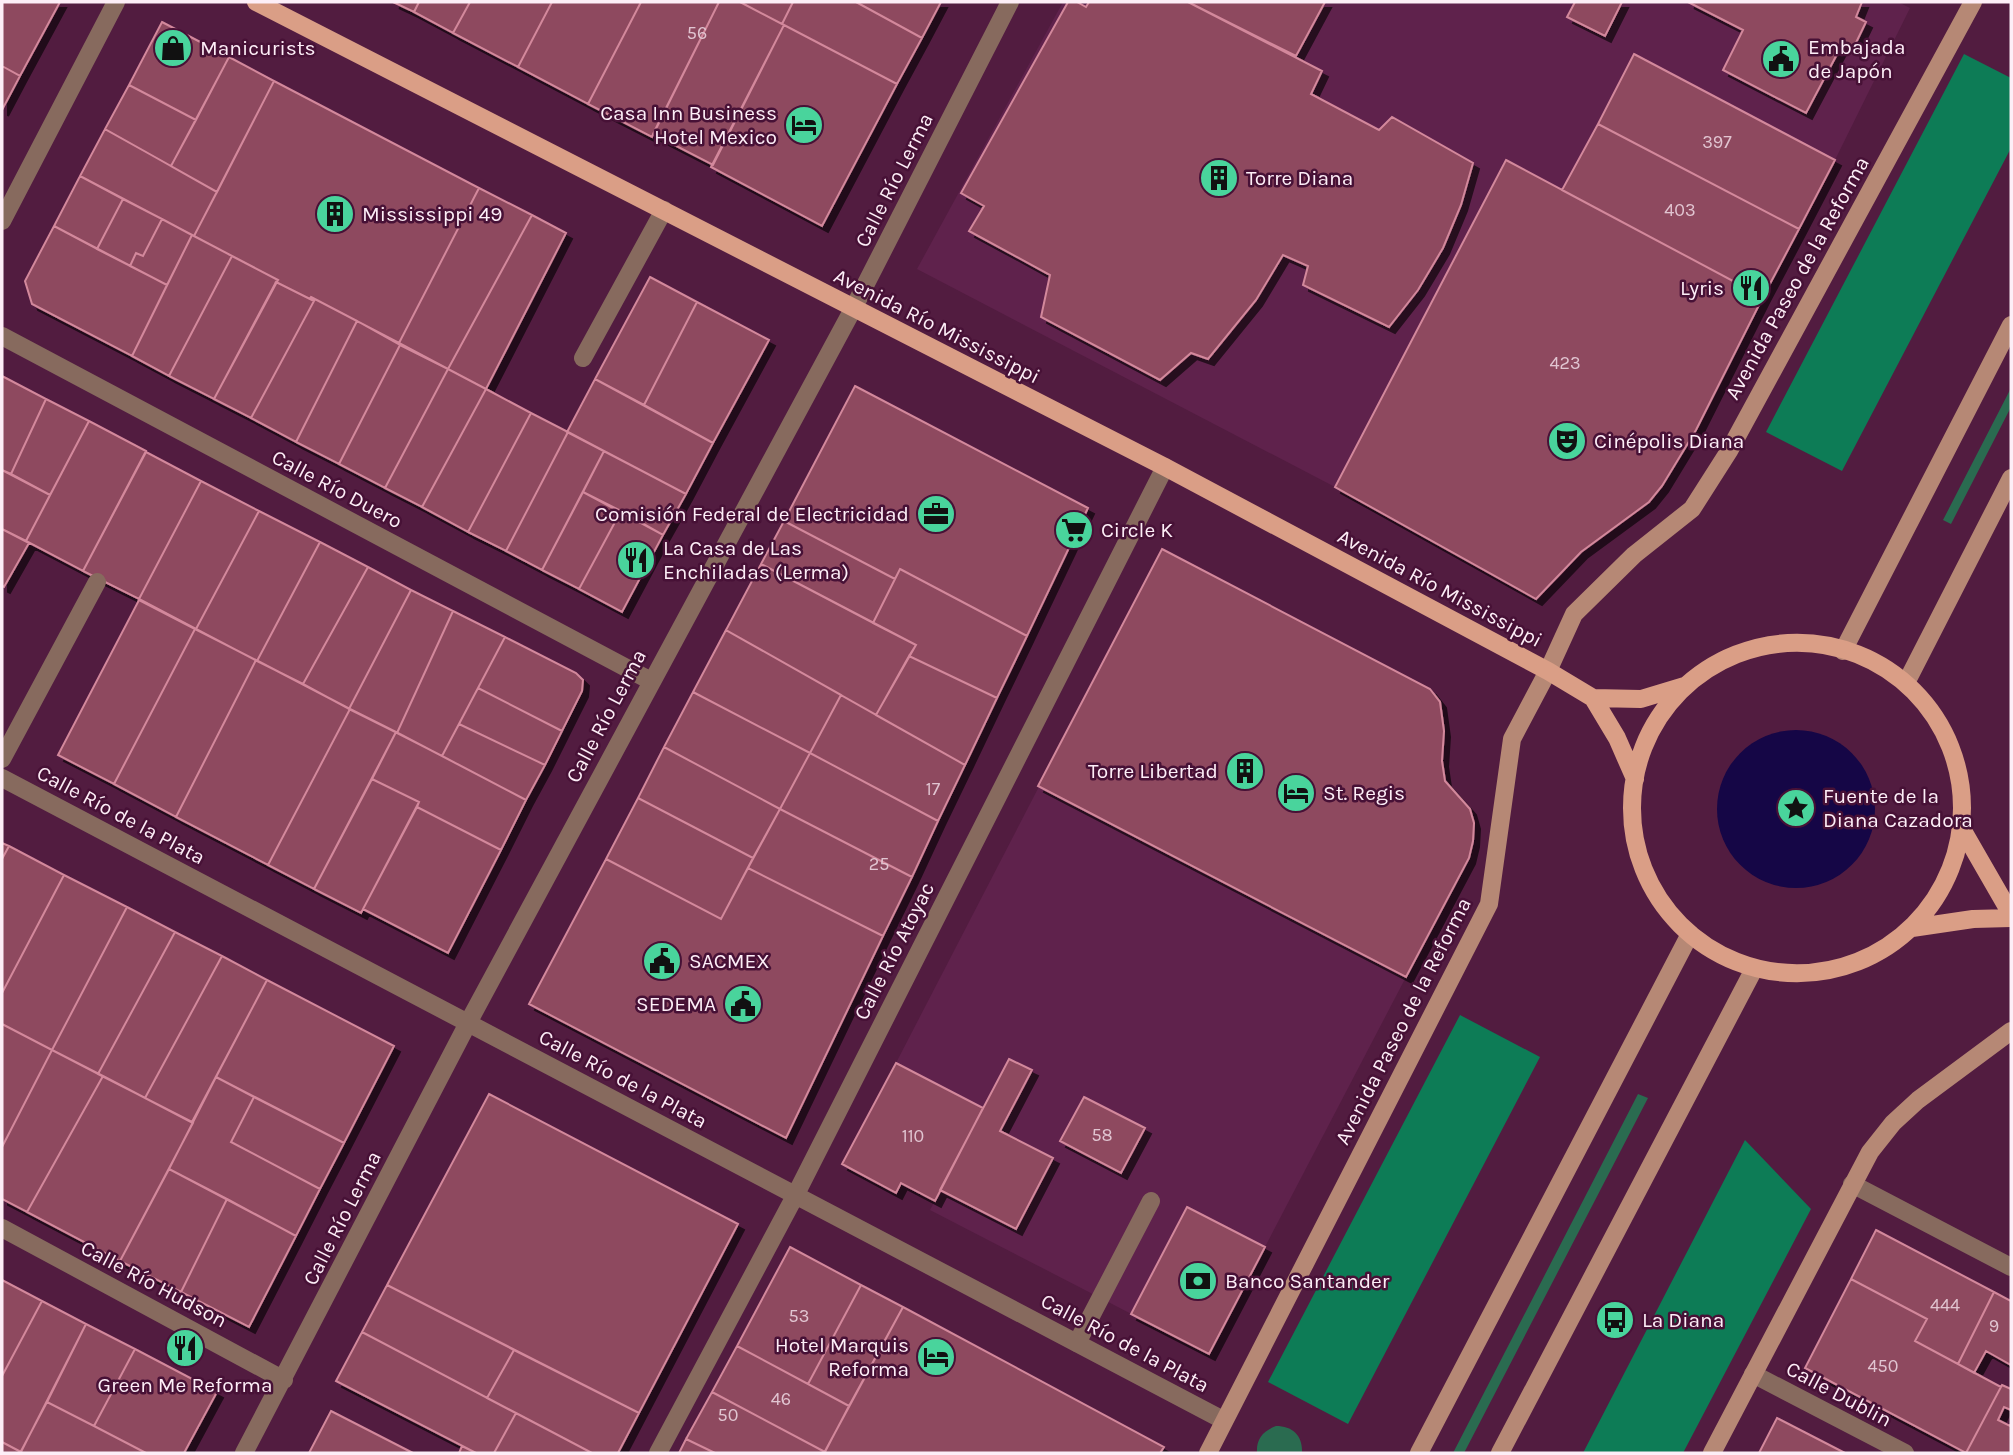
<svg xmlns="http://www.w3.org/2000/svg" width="2013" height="1455" font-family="Karla,sans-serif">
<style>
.built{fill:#5f224c}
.green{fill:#2a6b50}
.forest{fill:#0d7c56}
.water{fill:#150646}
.building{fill:#8e4a5e;stroke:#d3889c;stroke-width:2;filter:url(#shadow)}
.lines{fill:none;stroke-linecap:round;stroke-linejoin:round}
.lane{stroke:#876a5e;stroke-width:18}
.street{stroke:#876a5e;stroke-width:18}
.secondary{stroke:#b68875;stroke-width:18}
.primary{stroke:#da9e86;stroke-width:18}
.labels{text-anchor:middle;stroke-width:5;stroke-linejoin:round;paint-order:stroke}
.number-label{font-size:18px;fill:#e1c5d1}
.poi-label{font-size:21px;fill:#fdeef7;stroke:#471136;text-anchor:start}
.street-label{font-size:21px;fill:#fdeef7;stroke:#471136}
</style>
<defs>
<filter id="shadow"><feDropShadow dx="6" dy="6" stdDeviation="0" flood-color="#0009"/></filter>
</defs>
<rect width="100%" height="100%" fill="#521c40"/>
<path class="built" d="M 1063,2 L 1188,2 L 1296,56 L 1325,2 L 1898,2 L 1910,8 L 1835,160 L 1696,430 L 1662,486 L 1649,502 L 1581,552 L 1536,599 L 1335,487 L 917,269 Z
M 1162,549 L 1430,689 L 1440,702 L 1443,715 L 1442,761 L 1445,781 L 1470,809 L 1474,823 L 1473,841 L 1406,977 L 1209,1354 L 930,1210 L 983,1109 L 896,1063 Z"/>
<path class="green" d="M 2011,388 L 2011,407 L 1951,524 L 1943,520 Z
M 1638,1094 L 1648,1098 L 1464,1453 L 1453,1453 Z
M 1276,1426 C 1293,1426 1303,1436 1302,1453 L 1257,1453 C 1256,1439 1263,1431 1276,1426 Z"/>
<path class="forest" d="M 1964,54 L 2011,78 L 2011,148 L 1842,471 L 1766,432 Z
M 1460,1015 L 1540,1057 L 1348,1424 L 1268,1382 Z
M 1745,1140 L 1811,1209 L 1683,1453 L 1583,1453 Z"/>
<path class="water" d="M1717 809a79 79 0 1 1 158 0a79 79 0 1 1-158 0Z"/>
<path class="building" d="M 2,2 L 60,2 L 20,76 L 2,66 Z
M 393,2 L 419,2 L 414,12 Z
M 419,2 L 470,2 L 453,33 L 414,12 Z
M 470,2 L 552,2 L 518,67 L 453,33 Z
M 552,2 L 641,2 L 588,104 L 518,67 Z
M 641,2 L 719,2 L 652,137 L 588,104 Z
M 719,2 L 740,2 L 784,25 L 713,165 L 653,134 Z
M 740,2 L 793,2 L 782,24 Z
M 793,2 L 856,2 L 922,38 L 897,84 L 782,24 Z
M 856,2 L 941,2 L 922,38 Z
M 1068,2 L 1077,2 L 1086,7 L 1089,2 L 1188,2 L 1322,71 L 1311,94 L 1379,130 L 1392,117 L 1473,163 L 1461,205 L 1443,248 L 1418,290 L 1389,327 L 1303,285 L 1308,266 L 1283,255 L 1256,300 L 1208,359 L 1191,353 L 1160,380 L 1041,317 L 1050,275 L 969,231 L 984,206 L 961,193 Z
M 1188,2 L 1325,2 L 1296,56 Z
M 1575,2 L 1622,2 L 1605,36 L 1567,17 Z
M 1688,2 L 1862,2 L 1856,17 L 1866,22 L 1853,49 L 1843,43 L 1806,113 L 1723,70 L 1743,30 Z
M 162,22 L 229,57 L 196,120 L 129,85 Z
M 784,25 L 897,84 L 822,226 L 711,167 Z
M 1634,54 L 1835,160 L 1799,229 L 1598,124 Z
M 229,57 L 274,81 L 217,192 L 171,166 Z
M 2,66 L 20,76 L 2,110 Z
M 274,81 L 479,188 L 399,343 L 311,297 L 310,299 L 276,282 L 278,280 L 194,236 Z
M 129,85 L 196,120 L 171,166 L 105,129 Z
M 1598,124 L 1799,229 L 1763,297 L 1562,190 Z
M 105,129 L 217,192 L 194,236 L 80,176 Z
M 1506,160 L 1763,297 L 1696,430 L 1662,486 L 1649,502 L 1581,552 L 1536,599 L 1335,487 Z
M 80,176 L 123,199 L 97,249 L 54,226 Z
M 479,188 L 532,215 L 448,369 L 399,343 Z
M 123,199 L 162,219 L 143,256 L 136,253 L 130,266 L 97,249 Z
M 532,215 L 566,233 L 486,389 L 448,369 Z
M 162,219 L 192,235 L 167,285 L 130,266 L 136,253 L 143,256 Z
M 54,226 L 167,285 L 132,356 L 32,304 L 25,281 Z
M 192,235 L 232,256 L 169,376 L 132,356 Z
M 232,256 L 278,280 L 214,399 L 169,376 Z
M 650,277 L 697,302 L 644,405 L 595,379 Z
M 276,282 L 314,301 L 251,418 L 214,399 Z
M 311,297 L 357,321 L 296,442 L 251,418 L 314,301 L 310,299 Z
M 697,302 L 769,340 L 713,443 L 644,405 Z
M 357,321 L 400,345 L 339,464 L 296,442 Z
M 400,345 L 448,369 L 385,488 L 339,464 Z
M 448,369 L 486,389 L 422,507 L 385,488 Z
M 2,376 L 46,399 L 11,474 L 2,470 Z
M 595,379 L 713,443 L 686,494 L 567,432 Z
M 855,386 L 1088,508 L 1027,636 L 900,569 L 895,579 L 784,521 Z
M 486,389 L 531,413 L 468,532 L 422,507 Z
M 46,399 L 89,421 L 50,495 L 11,474 Z
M 531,413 L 568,432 L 506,551 L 468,532 Z
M 89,421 L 146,451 L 83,571 L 26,541 Z
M 568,432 L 604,451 L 542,570 L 506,551 Z
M 604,451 L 686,494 L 663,535 L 583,492 Z
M 146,452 L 201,481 L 139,599 L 83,571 Z
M 2,470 L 50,495 L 26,541 L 2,529 Z
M 201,481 L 259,511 L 196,629 L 139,599 Z
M 583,492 L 621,511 L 579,589 L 542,570 Z
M 259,511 L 320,542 L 257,661 L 196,629 Z
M 621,511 L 663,535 L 622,612 L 579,589 Z
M 784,521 L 895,579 L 873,623 L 761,564 Z
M 2,529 L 29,543 L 4,587 L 2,586 Z
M 320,542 L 368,567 L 303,684 L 257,661 Z
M 1162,549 L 1430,689 L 1440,702 L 1444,731 L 1442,761 L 1445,781 L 1470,809 L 1474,823 L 1473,841 L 1469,858 L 1406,977 L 1038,786 Z
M 761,564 L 916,645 L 876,715 L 726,630 Z
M 368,567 L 411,590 L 349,709 L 303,684 Z
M 900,569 L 1027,636 L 997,698 L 909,656 L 916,645 L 873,623 Z
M 411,590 L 453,611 L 397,733 L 349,709 Z
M 139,600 L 195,629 L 114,784 L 58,755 Z
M 453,611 L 505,637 L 442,756 L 397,733 Z
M 195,629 L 256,660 L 176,817 L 114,784 Z
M 726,630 L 841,695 L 810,753 L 693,692 Z
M 505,637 L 576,673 L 583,680 L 582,691 L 562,731 L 478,688 Z
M 909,656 L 997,698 L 965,765 L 876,715 Z
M 256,660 L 350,709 L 268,865 L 176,817 Z
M 478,688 L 562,731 L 545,765 L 459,724 Z
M 693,692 L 810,753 L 780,809 L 664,747 Z
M 841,695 L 965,765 L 938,821 L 810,753 Z
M 350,709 L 396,732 L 314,889 L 268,865 Z
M 459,724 L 545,765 L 526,800 L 442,756 Z
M 396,732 L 526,800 L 501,850 L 417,807 L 419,802 L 372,779 Z
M 664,747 L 780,809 L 753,858 L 638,798 Z
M 810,753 L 938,821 L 912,877 L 780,809 Z
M 372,779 L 419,802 L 361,913 L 314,889 Z
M 638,798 L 753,858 L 721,919 L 606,859 Z
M 417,807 L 501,850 L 448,953 L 363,909 Z
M 780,809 L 912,877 L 883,936 L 748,868 Z
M 2,843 L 9,846 L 2,859 Z
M 9,846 L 64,875 L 2,993 L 2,859 Z
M 606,859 L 721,919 L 748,868 L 883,936 L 786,1138 L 529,1004 Z
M 64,875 L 127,907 L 52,1050 L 2,1024 L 2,993 Z
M 127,907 L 175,932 L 98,1074 L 52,1050 Z
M 175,932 L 222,956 L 145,1098 L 98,1074 Z
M 222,956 L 267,980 L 192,1122 L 145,1098 Z
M 267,980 L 394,1046 L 344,1143 L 216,1077 Z
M 2,1024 L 52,1050 L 2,1147 Z
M 52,1050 L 103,1076 L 27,1212 L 2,1199 L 2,1147 Z
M 1009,1059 L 1032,1070 L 1000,1131 L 1053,1158 L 1016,1229 L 940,1190 Z
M 896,1063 L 983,1108 L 935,1201 L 901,1183 L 896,1193 L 842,1164 Z
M 103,1076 L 193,1123 L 120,1261 L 27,1212 Z
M 216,1077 L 254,1097 L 231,1142 L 320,1189 L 296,1236 L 169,1169 Z
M 489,1094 L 738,1224 L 639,1413 L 387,1285 Z
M 254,1097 L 344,1143 L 320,1189 L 231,1142 Z
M 1084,1097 L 1145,1128 L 1121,1173 L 1060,1141 Z
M 169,1169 L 227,1199 L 181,1292 L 120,1261 Z
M 227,1199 L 296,1236 L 249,1327 L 181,1292 Z
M 1187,1207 L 1265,1247 L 1209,1354 L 1131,1314 Z
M 1876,1230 L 1994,1292 L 1958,1364 L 1915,1341 L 1927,1319 L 1851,1279 Z
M 790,1247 L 861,1285 L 808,1384 L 737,1346 Z
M 1851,1279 L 1927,1319 L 1915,1341 L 2001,1387 L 1966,1453 L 1805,1368 Z
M 2,1280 L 42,1301 L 2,1376 Z
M 387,1285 L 514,1350 L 487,1398 L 362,1332 Z
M 861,1285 L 903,1307 L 849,1406 L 808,1384 Z
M 1994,1292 L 2011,1301 L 2011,1365 L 1986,1351 L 1974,1373 L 1958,1364 Z
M 42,1301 L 86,1324 L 21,1452 L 2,1442 L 2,1376 Z
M 903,1307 L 1164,1447 L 1160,1453 L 824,1453 Z
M 86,1324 L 135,1349 L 94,1426 L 47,1402 Z
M 362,1332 L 516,1413 L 494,1453 L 476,1453 L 336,1381 Z
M 737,1346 L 849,1406 L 825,1452 L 712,1392 Z
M 135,1349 L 217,1392 L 184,1453 L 146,1453 L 94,1426 Z
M 514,1350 L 639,1413 L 618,1453 L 592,1453 L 487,1398 Z
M 2002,1385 L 2011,1389 L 2011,1410 L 2004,1407 L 1998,1420 L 2010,1426 L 2011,1424 L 2011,1453 L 1966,1453 Z
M 712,1392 L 825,1452 L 824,1453 L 715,1453 L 686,1439 Z
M 47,1402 L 94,1426 L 146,1453 L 20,1453 Z
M 331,1411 L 413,1453 L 309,1453 Z
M 516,1413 L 592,1453 L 494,1453 Z
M 1777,1418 L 1845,1453 L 1759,1453 Z
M 686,1439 L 715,1453 L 679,1453 Z
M 2,1442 L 21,1452 L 20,1453 L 2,1453 Z
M 462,1446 L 476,1453 L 459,1453 Z"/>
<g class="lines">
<path class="lane" d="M 583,358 L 664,210
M 2,759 L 97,582
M 1077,1343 L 1151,1201"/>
<path class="street" d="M 2,221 L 116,2
M 2,336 L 651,681
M 2,778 L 1223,1420
M 1852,1184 L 2011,1267
M 2,1228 L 284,1380
M 1753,1374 L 1905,1453
M 244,1453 L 468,1023 L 853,309 L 1010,2
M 658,1453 L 795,1196 L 1165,467"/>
<path class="secondary" d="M 1843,651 L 2011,325
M 1906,683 L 2011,478
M 1208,1453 L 1489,904 L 1512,739 L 1548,671 L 1574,614 L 1634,555 L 1692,509 L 1729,451 L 1973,2
M 1419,1453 L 1690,934
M 1500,1453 L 1754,969
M 1712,1453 L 1870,1152 L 1893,1123 L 1918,1100 L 2011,1031"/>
<path class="primary" d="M 256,2 L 1165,467 L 1548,671 L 1593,698 L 1617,738 L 1635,779
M1632 808a165 165 0 1 1 330 0a165 165 0 1 1-330 0Z
M 1593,698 L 1641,699 L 1684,686
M 1962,829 L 2011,914
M 1912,928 L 1973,919 L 2011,918"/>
</g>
<defs>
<symbol id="shop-disc" viewBox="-11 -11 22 22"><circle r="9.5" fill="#49d49c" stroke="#471136"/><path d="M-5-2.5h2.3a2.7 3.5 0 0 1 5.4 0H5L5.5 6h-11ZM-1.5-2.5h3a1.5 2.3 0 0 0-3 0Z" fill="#111"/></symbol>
<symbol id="civic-disc" viewBox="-11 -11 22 22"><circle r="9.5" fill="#49d49c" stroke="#471136"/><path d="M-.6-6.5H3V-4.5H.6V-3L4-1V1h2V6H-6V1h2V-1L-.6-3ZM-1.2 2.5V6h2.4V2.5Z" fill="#111"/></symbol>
<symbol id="hotel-disc" viewBox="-11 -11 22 22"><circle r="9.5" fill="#49d49c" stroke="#471136"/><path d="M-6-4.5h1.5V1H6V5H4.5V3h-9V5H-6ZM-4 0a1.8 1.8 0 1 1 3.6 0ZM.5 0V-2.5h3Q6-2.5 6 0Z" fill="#111"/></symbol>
<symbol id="building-disc" viewBox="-11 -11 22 22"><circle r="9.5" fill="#49d49c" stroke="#471136"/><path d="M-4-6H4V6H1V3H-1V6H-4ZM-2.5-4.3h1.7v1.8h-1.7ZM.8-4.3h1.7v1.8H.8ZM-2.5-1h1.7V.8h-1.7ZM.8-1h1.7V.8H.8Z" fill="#111"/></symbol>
<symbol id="restaurant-disc" viewBox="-11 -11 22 22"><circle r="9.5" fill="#49d49c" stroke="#471136"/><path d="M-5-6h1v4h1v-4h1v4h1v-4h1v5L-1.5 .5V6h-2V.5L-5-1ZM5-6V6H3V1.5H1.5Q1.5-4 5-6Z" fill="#111"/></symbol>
<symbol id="theatre-disc" viewBox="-11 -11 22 22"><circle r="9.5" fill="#49d49c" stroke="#471136"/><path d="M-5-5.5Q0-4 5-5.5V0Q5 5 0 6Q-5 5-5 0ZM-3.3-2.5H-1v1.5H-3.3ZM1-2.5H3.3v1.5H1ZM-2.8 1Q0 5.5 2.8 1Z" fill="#111"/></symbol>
<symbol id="office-disc" viewBox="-11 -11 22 22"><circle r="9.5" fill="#49d49c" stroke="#471136"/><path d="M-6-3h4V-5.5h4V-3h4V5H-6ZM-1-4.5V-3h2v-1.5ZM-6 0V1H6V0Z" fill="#111"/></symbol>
<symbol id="supermarket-disc" viewBox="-11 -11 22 22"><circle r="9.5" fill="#49d49c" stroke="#471136"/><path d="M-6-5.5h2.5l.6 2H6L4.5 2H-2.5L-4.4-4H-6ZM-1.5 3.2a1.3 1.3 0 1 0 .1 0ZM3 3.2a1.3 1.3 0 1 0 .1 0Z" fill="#111"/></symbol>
<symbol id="sight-disc" viewBox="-11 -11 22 22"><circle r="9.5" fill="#49d49c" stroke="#471136"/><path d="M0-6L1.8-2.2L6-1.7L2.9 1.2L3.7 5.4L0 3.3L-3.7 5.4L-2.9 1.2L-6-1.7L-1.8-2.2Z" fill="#111"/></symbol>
<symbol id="bank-disc" viewBox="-11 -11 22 22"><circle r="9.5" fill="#49d49c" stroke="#471136"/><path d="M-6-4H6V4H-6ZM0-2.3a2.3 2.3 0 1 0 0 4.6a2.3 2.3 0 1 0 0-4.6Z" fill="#111"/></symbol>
<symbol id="bus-disc" viewBox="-11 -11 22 22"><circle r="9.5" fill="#49d49c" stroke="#471136"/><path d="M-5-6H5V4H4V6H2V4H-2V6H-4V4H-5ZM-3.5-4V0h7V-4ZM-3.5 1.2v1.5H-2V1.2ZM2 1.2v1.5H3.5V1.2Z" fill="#111"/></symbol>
</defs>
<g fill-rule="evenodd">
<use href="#shop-disc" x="151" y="26" width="44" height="44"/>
<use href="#civic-disc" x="1759" y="37" width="44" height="44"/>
<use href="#hotel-disc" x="782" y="103" width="44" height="44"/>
<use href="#building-disc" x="1197" y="156" width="44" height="44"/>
<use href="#building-disc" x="313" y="192" width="44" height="44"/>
<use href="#restaurant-disc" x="1729" y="266" width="44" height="44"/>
<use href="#theatre-disc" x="1545" y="419" width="44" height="44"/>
<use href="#office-disc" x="914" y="492" width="44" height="44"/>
<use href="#supermarket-disc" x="1052" y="508" width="44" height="44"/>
<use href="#restaurant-disc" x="614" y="538" width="44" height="44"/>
<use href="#building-disc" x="1223" y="749" width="44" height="44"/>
<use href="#hotel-disc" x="1274" y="771" width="44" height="44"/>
<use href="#sight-disc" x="1774" y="786" width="44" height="44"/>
<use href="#civic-disc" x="640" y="939" width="44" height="44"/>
<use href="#civic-disc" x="721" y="982" width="44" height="44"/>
<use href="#bank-disc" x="1176" y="1259" width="44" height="44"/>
<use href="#bus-disc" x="1593" y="1298" width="44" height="44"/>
<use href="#restaurant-disc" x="163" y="1326" width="44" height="44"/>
<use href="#hotel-disc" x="914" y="1335" width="44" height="44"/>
</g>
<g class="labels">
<g class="number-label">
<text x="697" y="39">56</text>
<text x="1717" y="148">397</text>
<text x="1680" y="216">403</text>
<text x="1565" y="369">423</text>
<text x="933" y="795">17</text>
<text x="879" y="870">25</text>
<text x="1102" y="1141">58</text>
<text x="913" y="1142">110</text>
<text x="1945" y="1311">444</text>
<text x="799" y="1322">53</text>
<text x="1994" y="1332">9</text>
<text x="1883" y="1372">450</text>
<text x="781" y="1405">46</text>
<text x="728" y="1421">50</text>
</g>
<g class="poi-label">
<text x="1808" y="54">Embajada<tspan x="1808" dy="24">de Japón</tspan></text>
<text x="200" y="55">Manicurists</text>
<text x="777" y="120" text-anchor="end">Casa Inn Business<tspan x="777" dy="24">Hotel Mexico</tspan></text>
<text x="1246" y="185">Torre Diana</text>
<text x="362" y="221">Mississippi 49</text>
<text x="1724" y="295" text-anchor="end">Lyris</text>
<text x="1594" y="448">Cinépolis Diana</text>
<text x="909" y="521" text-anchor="end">Comisión Federal de Electricidad</text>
<text x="1101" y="537">Circle K</text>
<text x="663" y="555">La Casa de Las<tspan x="663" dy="24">Enchiladas (Lerma)</tspan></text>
<text x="1218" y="778" text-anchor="end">Torre Libertad</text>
<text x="1323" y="800">St. Regis</text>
<text x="1823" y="803">Fuente de la<tspan x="1823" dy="24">Diana Cazadora</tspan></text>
<text x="689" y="968">SACMEX</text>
<text x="716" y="1011" text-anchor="end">SEDEMA</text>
<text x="1225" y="1288">Banco Santander</text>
<text x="1642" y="1327">La Diana</text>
<text x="909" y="1352" text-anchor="end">Hotel Marquis<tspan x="909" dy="24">Reforma</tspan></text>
<text x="185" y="1392" text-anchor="middle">Green Me Reforma</text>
</g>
<g class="street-label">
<text transform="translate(894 180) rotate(-63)" y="7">Calle Río Lerma</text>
<text transform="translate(1797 278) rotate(-61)" y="7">Avenida Paseo de la Reforma</text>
<text transform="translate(937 326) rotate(27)" y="7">Avenida Río Mississippi</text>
<text transform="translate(337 489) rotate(28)" y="7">Calle Río Duero</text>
<text transform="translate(1440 588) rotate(28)" y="7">Avenida Río Mississippi</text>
<text transform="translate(606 716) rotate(-62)" y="7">Calle Río Lerma</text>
<text transform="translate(121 815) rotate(28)" y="7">Calle Río de la Plata</text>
<text transform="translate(894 951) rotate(-63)" y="7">Calle Río Atoyac</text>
<text transform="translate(1403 1021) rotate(-63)" y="7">Avenida Paseo de la Reforma</text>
<text transform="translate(623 1079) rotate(28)" y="7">Calle Río de la Plata</text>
<text transform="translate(342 1218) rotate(-63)" y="7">Calle Río Lerma</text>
<text transform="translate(154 1284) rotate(28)" y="7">Calle Río Hudson</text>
<text transform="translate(1125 1343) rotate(28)" y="7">Calle Río de la Plata</text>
<text transform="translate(1839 1394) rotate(28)" y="7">Calle Dublin</text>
</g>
</g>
<rect width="2013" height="1455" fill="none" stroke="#fdeef7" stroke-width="7"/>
</svg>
